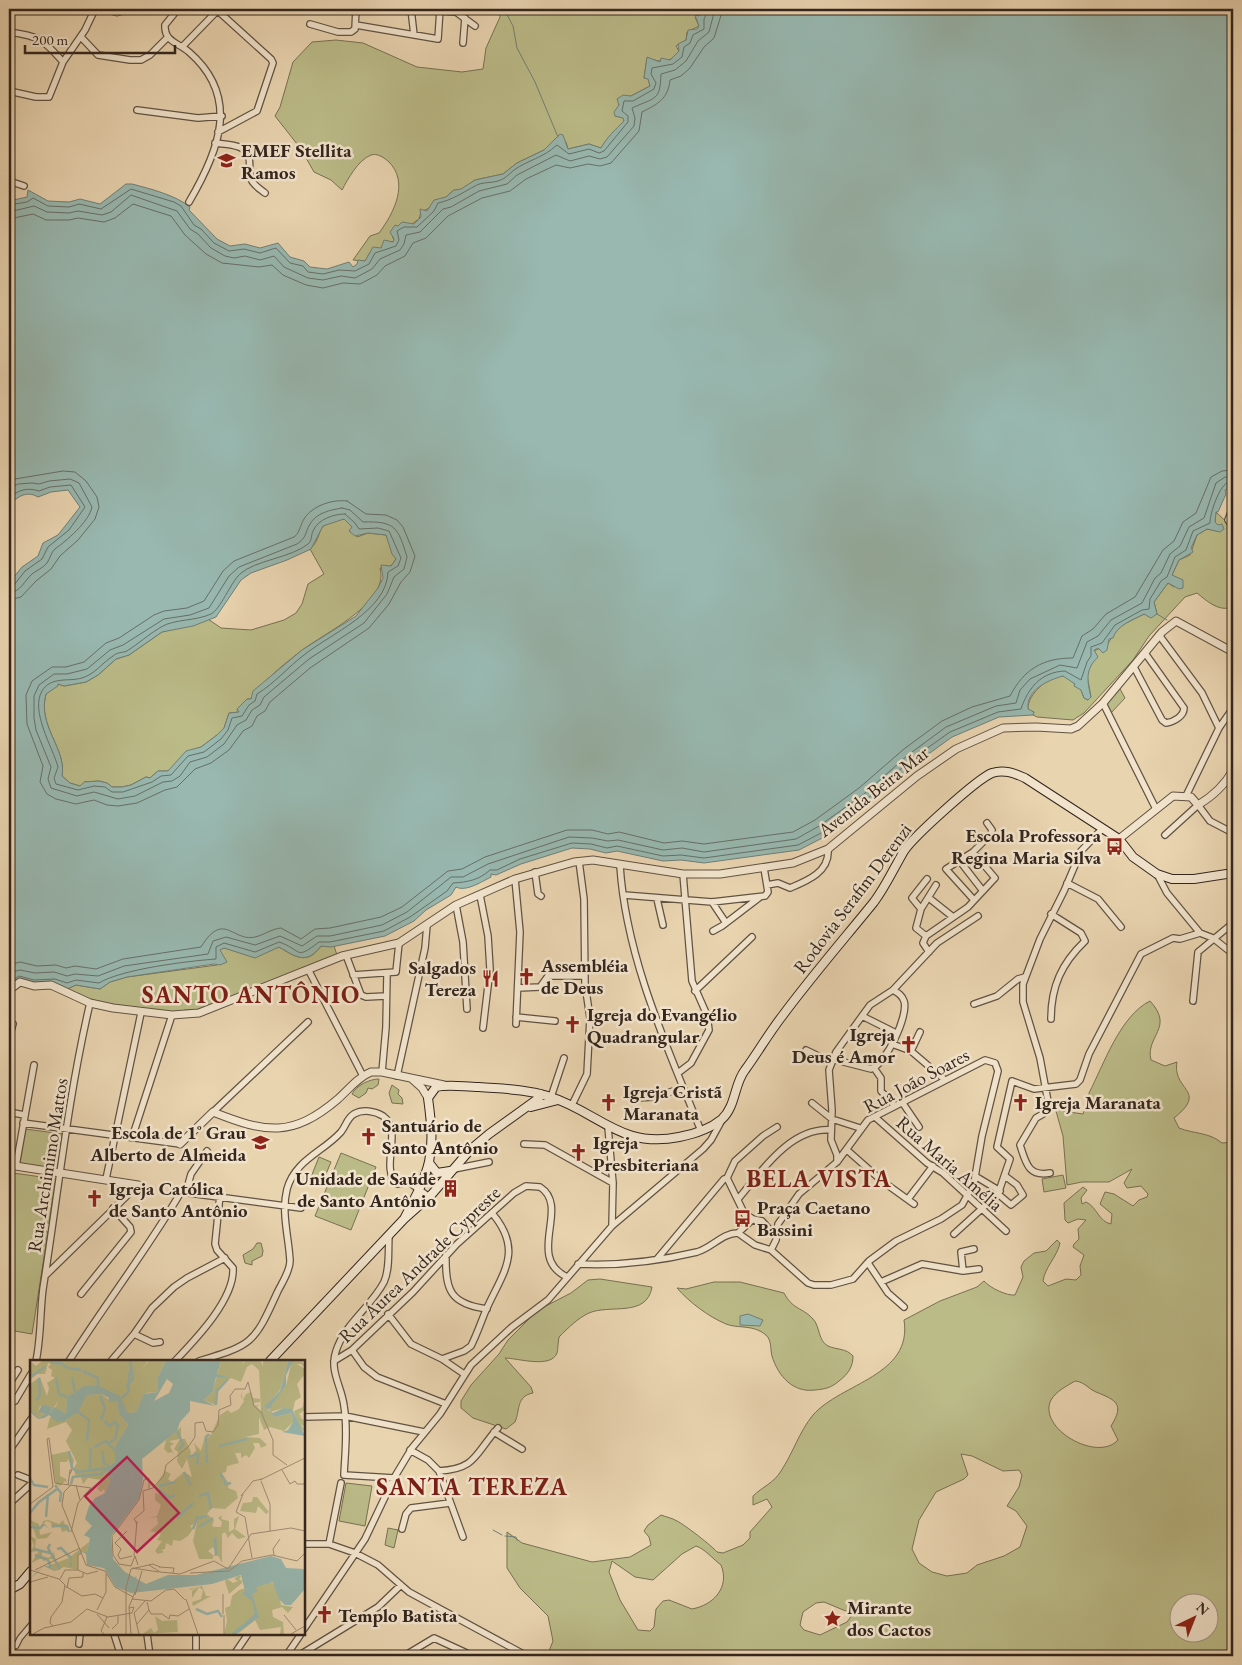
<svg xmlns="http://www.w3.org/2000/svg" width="1242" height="1665" font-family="'EB Garamond',serif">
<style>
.green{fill:#bb8;stroke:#787053;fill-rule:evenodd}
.water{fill:#98b8b0;stroke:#707e76;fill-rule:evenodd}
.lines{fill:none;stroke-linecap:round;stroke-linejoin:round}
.shore{stroke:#666f67;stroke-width:1}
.stream{stroke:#707e76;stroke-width:1}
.pedestrian-casing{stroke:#615242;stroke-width:7}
.minor-casing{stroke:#615242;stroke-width:8}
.tertiary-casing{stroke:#615242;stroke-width:9}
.secondary-casing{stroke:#34261e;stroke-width:10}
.pedestrian{stroke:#f1e3cc;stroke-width:4.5}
.minor{stroke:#f1e3cc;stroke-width:5.5}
.tertiary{stroke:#f1e3cc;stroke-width:7}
.secondary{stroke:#f1e3cc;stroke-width:8}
.labels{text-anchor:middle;stroke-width:5;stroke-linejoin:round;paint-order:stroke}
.poi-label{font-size:19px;font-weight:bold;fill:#34261e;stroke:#f1e3cc;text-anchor:start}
.street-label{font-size:19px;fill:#34261e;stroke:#f1e3cc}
.district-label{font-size:24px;font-weight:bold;letter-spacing:1px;fill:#7a1f14;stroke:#f1e3cc}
.inset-river{fill:none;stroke:#98b8b0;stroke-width:2.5}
.inset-road{fill:none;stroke:#a18e76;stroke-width:1}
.view{fill:#c2185b;fill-opacity:0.15;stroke:#c2185b;stroke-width:2.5}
.inset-edge{fill:none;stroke:#34261e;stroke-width:2.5}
</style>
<rect width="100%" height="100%" fill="#e9d4b0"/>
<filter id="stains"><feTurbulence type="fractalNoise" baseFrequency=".004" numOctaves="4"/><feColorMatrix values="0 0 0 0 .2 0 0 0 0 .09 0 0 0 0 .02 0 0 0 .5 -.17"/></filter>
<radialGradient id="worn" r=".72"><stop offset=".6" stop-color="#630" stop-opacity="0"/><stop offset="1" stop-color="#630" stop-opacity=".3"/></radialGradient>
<path class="green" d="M 500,9 L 706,9 L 695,17 L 699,26 L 687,32 L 686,40 L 676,46 L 679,51 C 670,64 660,62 647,58 L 644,78 L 648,78 L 650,86 L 631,96 L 618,99 L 619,105 L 615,116 L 624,118 L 624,121 C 616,131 607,138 601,148 L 589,144 L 568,149 L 566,142 L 558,137 L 544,150 L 517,163 L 503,174 L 475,180 L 461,190 L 454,190 L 446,197 L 433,202 L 431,207 L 421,212 L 419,219 L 392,237 L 394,239 L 393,242 L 386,241 L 381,248 L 371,251 L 365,261 L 353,260 L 370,236 L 379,233 C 394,213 410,182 388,161 C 383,157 377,153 371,155 C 358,160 348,179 342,190 L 331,180 L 314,172 L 301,149 L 275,116 L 280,107 L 293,62 L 312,42 L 336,40 L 363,43 L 417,67 L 462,72 L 483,69 L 486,48 L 500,17 Z
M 1216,512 L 1233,528 L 1233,607 C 1219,612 1208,602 1197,593 L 1185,597 L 1149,636 L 1133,660 L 1084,713 L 1073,720 L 1037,717 L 1033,715 L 1034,712 L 1028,710 C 1026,694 1053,671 1067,677 L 1081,690 L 1084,698 L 1088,700 L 1091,697 L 1087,675 L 1094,651 L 1107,645 L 1117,629 L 1124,624 L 1144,614 L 1157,614 L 1154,602 L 1168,583 L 1174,587 L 1175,577 L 1172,575 L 1179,560 L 1190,555 L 1197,535 L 1207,529 L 1217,531 L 1218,525 L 1215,522 Z
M 344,519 L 352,527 L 357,537 L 368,533 L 386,535 L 396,559 L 391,566 L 380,568 C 390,603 324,633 301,651 C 284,664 263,681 251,699 L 247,699 L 237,709 L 239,712 L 229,713 L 224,728 L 217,735 L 201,747 L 190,751 L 168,771 L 158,771 L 150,778 L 146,777 L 131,785 L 122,787 L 112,787 L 107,783 L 99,781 L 84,782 L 80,786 L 70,783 L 62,776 C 67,749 37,726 46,694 L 58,684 L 64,686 L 86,682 L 98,675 L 116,659 L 129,655 L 162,632 L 208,619 L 221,628 L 251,630 L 284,620 L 296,613 L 302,604 L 308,584 L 324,574 L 310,549 C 326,534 311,524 344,519 Z
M 1119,687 L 1125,698 L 1111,713 L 1105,704 Z
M 321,946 L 334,946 L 337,955 L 198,1010 L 185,1010 L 175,1014 L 92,1001 L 67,989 L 76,985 L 100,989 L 110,982 L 127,977 L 217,965 L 220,949 L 225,948 L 252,956 L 279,947 C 294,956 307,966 321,946 Z
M 1150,1001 C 1175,1028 1145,1036 1151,1060 L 1165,1066 L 1177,1062 C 1172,1091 1209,1090 1174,1118 L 1179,1128 C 1194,1134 1209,1132 1222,1143 L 1233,1142 L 1233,1656 L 547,1656 L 553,1641 L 548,1616 L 520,1588 L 507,1568 L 507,1532 L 522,1543 L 592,1562 L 630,1557 L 651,1545 L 649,1537 L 644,1531 L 648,1525 L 661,1515 C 666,1517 672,1518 677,1521 C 685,1525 712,1546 717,1552 L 723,1553 L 743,1545 L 750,1538 L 750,1532 L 772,1507 L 767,1499 L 753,1505 L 753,1496 C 762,1487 774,1483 781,1471 C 793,1453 799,1432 813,1415 C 841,1383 913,1376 904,1320 L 940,1301 L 977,1287 L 984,1281 C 990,1288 1007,1296 1015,1295 L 1023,1277 L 1021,1267 L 1024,1261 L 1034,1253 L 1046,1251 L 1057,1240 L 1060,1243 C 1057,1257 1045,1267 1043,1281 L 1048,1286 L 1066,1279 L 1076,1280 L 1081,1275 L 1080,1266 L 1084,1255 L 1073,1247 L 1074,1244 L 1079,1239 L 1078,1229 L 1086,1220 L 1078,1219 L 1068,1223 L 1065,1220 L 1064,1203 L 1083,1187 L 1087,1190 L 1081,1198 L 1082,1204 L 1086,1202 C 1097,1207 1099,1222 1111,1224 L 1112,1214 L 1100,1204 L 1105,1192 L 1114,1194 L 1133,1206 L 1139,1200 L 1147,1197 L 1148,1194 L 1141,1186 L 1127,1188 L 1124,1183 L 1132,1169 L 1109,1182 L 1082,1182 L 1067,1185 L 1063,1136 L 1054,1104 L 1062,1111 L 1083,1114 L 1089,1100 L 1089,1093 C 1104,1064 1120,1016 1150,1001 ZM 1075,1381 C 1085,1382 1087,1388 1096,1392 C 1116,1400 1125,1404 1111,1426 L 1118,1440 C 1097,1463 1037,1428 1051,1400 C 1056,1391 1067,1386 1075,1381 ZM 961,1454 L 972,1456 L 1003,1471 L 1019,1470 L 1022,1475 L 1019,1487 L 1007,1506 L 1016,1511 L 1027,1526 L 1020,1547 L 1004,1556 L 977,1565 L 967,1573 L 947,1576 L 932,1572 L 919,1563 L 912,1549 L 919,1520 L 936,1492 L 964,1479 L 968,1475 ZM 696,1546 C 705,1549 713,1559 721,1565 C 730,1587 714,1605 692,1609 L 669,1600 L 663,1601 L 656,1609 L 654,1627 L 650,1631 L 638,1630 L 620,1600 L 611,1577 L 609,1572 L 612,1561 L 635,1577 L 653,1580 L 682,1554 ZM 824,1602 L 853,1614 L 847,1622 L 820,1635 L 804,1630 L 800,1625 L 803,1612 L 816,1603 ZM 1180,1602 L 1210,1602 L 1210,1632 L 1180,1632 Z
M 379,1079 L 378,1085 L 372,1089 L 368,1088 L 366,1093 L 359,1098 L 352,1094 C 356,1086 369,1079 379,1079 Z
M 392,1085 L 399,1090 L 398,1094 L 402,1098 L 403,1104 L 392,1103 L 389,1093 Z
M 25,1129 L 63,1134 L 57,1172 L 49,1171 L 51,1162 L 46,1161 L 45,1170 L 19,1166 Z
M 341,1153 L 376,1167 L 351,1230 L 315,1216 Z
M 319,1157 L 331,1162 L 323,1181 L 311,1177 Z
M 13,1173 L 56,1179 L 49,1223 L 42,1223 L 41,1231 L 48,1232 L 32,1334 L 9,1330 L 9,1199 Z
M 1063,1175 L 1066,1188 L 1044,1192 L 1042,1179 Z
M 257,1243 L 261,1243 L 263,1251 L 262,1256 L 252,1261 L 252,1265 L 245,1263 L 243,1255 L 253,1249 Z
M 600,1279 L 652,1287 C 647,1318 609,1304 589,1313 C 578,1318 568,1328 559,1337 C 558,1342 558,1349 557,1353 C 551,1369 517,1358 505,1358 L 531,1387 L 533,1393 C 516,1396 520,1411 515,1422 L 506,1429 L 473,1418 L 461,1408 L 461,1401 L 471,1385 L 499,1354 L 508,1340 L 538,1310 L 571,1293 L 588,1280 Z
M 714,1282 L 740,1282 L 784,1293 C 793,1310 802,1307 813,1319 C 820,1326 818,1341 828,1346 C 837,1350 846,1348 853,1356 C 853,1367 848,1374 839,1381 C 831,1388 825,1389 815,1390 C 793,1393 778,1376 772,1356 C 770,1348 772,1341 766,1335 C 753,1324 739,1329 726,1324 C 709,1317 689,1302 677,1288 L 686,1289 Z
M 346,1483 L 372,1486 L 365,1526 L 339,1521 Z
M 388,1528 L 398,1530 L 394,1548 L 385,1545 Z"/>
<path class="water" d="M 706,9 L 1233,9 L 1233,489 L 1225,490 L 1226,494 L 1218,512 L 1216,512 L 1215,522 L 1218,525 L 1222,524 L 1224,529 L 1220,532 L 1207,529 L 1197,535 L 1191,548 L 1193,552 L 1179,560 L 1172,575 L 1183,580 L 1183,588 L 1179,589 L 1168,583 L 1154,602 L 1157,614 L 1151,618 L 1144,614 C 1133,620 1117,625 1113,638 L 1109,639 L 1107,650 L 1103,653 L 1098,648 L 1094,650 L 1098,657 C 1085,669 1087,681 1091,697 L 1088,700 L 1084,698 L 1081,690 L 1074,686 L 1075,684 L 1063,676 C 1048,680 1026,690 1028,709 L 1034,712 L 1033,715 L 999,717 L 952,737 L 916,763 L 870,803 L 826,836 L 799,850 L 704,863 L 681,860 L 663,861 L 617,851 L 606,853 L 590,849 L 572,848 L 521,864 L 496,875 L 491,874 L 491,877 C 481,882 466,892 456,887 L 451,895 L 426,910 L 414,921 L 385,936 L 331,947 L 321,946 C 306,966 295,956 279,947 L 255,958 L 224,948 L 220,950 L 227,962 L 220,965 L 214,964 L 127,977 L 110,982 L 100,989 L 76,985 L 67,989 C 51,979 26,983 9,988 L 9,583 L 22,567 L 38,556 L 43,543 L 58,535 L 80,507 L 68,490 L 51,492 L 38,497 C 26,490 17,497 9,506 L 9,201 L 27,197 L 28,190 L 48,201 L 69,202 L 80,199 L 100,204 L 126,184 L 132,184 C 151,189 175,195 190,207 L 189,210 L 217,239 L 230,246 L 245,244 L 260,248 L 278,243 L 290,257 L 304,261 L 310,267 L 327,269 L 349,262 L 353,267 L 357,264 L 358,260 L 365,261 L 373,247 L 381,248 L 384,240 L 393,242 L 394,239 L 390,232 L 395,225 L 398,226 L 402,222 L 414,224 L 421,217 L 420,209 L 427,211 L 434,200 L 446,197 L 454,190 L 461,189 L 475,180 L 503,174 L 517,163 L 544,150 L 560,134 L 563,135 L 568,149 L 589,144 L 601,148 C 607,137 615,130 624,121 L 623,118 L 615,116 L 614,112 L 619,105 L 617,99 L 623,95 L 631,96 L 650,86 L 648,79 L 644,78 L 647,57 L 660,62 L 661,58 L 670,60 L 679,51 L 678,44 L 686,40 L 688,30 L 697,29 L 699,26 L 695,15 L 699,16 ZM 344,519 L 352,527 L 349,531 L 355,536 L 368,533 L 386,535 L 392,554 L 396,559 L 391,566 L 381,565 L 383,578 L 378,588 L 356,616 L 302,650 L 253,691 L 251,699 L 247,699 L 237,709 L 239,712 L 229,713 L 224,728 L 217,735 L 201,747 L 186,751 L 168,771 L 158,771 L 150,778 L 146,777 L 131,785 L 122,787 L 112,787 L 107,783 L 99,781 L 84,782 L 80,786 L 70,783 L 62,776 C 67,749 37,726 46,694 L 58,686 L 58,684 L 64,686 L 86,682 L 98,675 L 116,659 L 129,655 L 162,632 L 193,626 L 216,617 L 241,580 L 251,573 L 287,560 L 311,549 L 323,526 Z
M 748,1314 L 763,1320 L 760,1326 L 740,1325 L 740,1316 Z"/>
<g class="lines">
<path class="shore" d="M 9,205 L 27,202 L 33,198 L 48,206 L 69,207 L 79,204 L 101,209 L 131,189 L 174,202 L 181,206 L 194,225 L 201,229 L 214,243 L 229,251 L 244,249 L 260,253 L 276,248 L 290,263 L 303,266 L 308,272 L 323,274 L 339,270 L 355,271 L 369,264 L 375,253 L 396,246 L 399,240 L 397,231 L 404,227 L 417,227 L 434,211 L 438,203 C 452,200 462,193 475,186 C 481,182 491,183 498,181 C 505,179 508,175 514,170 C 528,160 543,158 557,145 L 569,154 L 589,149 L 599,153 L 604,151 L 628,122 L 628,116 L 622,111 L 624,101 L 633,101 L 654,89 L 656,83 L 651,74 L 652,68 L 673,64 L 682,57 L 684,47 L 690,43 L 693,35 L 704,29 L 704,19 L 709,9
M 9,212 L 34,206 L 47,212 L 69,213 L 78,211 L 102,215 L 111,212 L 131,195 L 177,211 L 190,229 L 198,234 L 211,248 L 225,256 L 234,258 L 245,256 L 260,260 L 274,256 L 284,267 L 308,278 L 323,280 L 341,276 L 355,278 L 372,269 L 380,259 L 400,250 L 404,244 L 406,235 L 420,232 L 443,209 L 451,207 L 479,191 L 507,184 L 517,175 L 556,155 L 570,161 L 589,156 L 600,159 L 607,157 L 634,126 L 635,118 L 632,108 C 656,97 660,101 661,74 L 675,70 L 686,61 L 698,41 L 709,32 L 715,9
M 9,219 L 33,214 L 46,220 L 69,220 L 78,218 L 104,222 L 115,218 L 133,204 L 171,216 L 185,235 L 206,254 L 222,263 L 259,267 L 272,265 L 283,275 L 306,285 L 323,288 L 343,283 L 360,284 L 377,275 L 385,266 L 405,256 L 413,243 L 426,238 L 448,216 L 482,198 L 510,191 L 526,179 L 556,165 L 570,168 L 588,164 L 600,166 L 611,163 L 639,131 L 642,112 C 658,104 668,99 670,80 L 681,76 L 690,68 L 704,47 L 714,38 L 723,9
M 9,480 L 63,471 L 75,472 L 86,481 L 97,497 L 99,507 L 95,519 L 78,540 L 60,556 L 51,569 L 36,581 L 21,597 L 9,600
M 9,489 L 18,484 L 32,483 L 39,484 L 49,481 L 70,479 L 79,483 L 92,507 C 89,522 66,541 55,549 C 51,552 50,559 47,563 C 43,568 37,570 32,574 C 24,581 21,592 9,593
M 9,499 C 17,490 27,487 39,491 L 50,487 L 71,485 L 85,507 L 69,530 L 48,547 L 42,559 L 25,571 L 14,585 L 9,586
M 347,501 L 366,514 L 386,515 L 397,520 L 403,527 L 415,556 L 410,572 L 401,582 L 389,604 L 369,628 L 310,668 L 270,702 L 265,711 L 257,716 L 252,726 L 243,731 L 229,750 L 211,763 L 195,769 L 177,787 L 165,790 L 137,803 L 118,806 L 107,805 L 94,800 L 76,804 L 56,799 L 47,794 L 40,782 L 43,766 L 27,724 L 26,695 L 32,681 L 52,667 L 66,667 L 84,662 L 106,643 L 119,638 L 154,615 L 164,611 L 187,608 L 204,601 L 223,571 L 234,561 L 294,537 C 300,533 300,525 304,519 C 312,506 332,499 347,501 Z
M 342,508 L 350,510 L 363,522 C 395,521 398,527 407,557 L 404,569 L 394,577 L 387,594 L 364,623 L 309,659 L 264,697 L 260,705 L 252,710 L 246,720 L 237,725 L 224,744 L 207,757 L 190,762 L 180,776 L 172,781 L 163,782 L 135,796 L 118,799 L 94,792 L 77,796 L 51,788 L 48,779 L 51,767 L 36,730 L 34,718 L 34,696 L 39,685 L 54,674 L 67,674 L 87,669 L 110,650 L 123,645 L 164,619 L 190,615 L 209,608 L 229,576 L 239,567 L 297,544 C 308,536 304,534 310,524 C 316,513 330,510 342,508 Z
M 345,514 L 355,523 L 359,529 L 378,528 L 389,531 L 401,558 L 398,566 L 388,572 C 387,611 330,634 304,655 C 288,667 275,683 257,694 L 255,701 L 249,705 L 242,716 L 232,718 L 228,730 L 221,739 L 204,752 L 188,756 L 171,775 L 161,776 L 152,782 L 123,792 L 112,792 L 105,787 L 94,786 L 78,790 L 56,784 L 54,778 L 58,767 C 53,748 30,711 42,691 C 51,676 68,682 82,678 C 95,674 102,663 113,656 C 117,652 122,653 127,651 C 138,644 149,634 161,627 C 174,619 196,621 211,614 C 220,610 231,582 240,574 C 255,560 291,558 308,544 C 312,541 311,535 313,531 C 318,519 334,514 345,514 Z
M 9,965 L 20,962 L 37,966 L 56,965 L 66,968 L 75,966 L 96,969 L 123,959 L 201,947 C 224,910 232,942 255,937 C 264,935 271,929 281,928 L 301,939 L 315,929 L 330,928 L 381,917 L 402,907 L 448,871 L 462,869 L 485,857 L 567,830 L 592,830 L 608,834 L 619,832 L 664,843 L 682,841 L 704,844 L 793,832 L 815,820 L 859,788 L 904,749 L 942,721 L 972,707 L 1010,696 C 1024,669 1043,658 1073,658 L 1082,636 L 1093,629 L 1106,614 L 1135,597 L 1163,550 L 1174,541 L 1183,522 L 1196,513 L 1211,477 L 1222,471 L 1233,470
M 9,973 L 20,970 L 35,973 L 54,972 L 67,976 L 75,974 L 98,976 L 124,966 L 208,954 L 213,941 L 226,937 L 255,945 L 280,936 L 302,946 L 317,936 L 330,936 L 382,925 L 407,912 L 451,877 L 463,877 L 488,864 L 569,837 L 592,838 L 608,841 L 618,840 L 663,850 L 682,848 L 704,852 L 796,839 L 819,826 L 864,794 L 908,755 L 946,727 L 996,706 L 1016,703 L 1020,690 L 1030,679 L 1060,665 L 1077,668 L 1087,642 L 1098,636 L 1111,620 L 1142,603 L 1155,578 L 1161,573 L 1170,554 L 1180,546 L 1189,527 L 1204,518 L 1216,483 L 1225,477 L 1233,478
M 9,982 L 19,976 L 34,980 L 55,979 L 67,983 L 76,980 L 99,983 C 122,969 188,961 216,959 L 216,947 L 224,943 L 255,952 L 279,942 C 303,950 294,961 319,942 L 330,942 L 384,931 L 410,917 L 447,891 L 453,883 C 468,882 479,880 490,870 L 497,870 L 520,859 L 572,843 L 591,844 L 607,848 L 617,846 L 663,856 L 681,855 L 704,858 L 798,845 L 823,832 L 867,799 L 912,759 L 950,732 L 998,712 L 1021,709 C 1028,688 1041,672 1065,671 L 1081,680 L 1087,662 L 1091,656 L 1091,647 L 1102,643 L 1115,625 L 1142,610 L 1149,609 L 1150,599 L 1161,581 L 1167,577 L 1175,557 L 1186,550 L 1193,531 L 1210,523 C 1210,513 1219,487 1227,483 L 1233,485"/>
<path class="stream" d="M 504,9 L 513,26 L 517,48 L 535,82 L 558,137
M 1157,614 L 1167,620
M 493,1530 L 502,1535
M 505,1536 L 516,1537 L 517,1540"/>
<defs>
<path id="pedestrian" d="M 16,1646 L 20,1638 L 31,1625"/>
<path id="minor" d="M 178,9 L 165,25 C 164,42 179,43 189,52 C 241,97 219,151 189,202
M 411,9 L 414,35
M 496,9 L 498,11
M 218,11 L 271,59 L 273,63 L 257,111 L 218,132
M 440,11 L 456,12 L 475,26
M 310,24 L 338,32 L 351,32 L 355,29 L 356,9
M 356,25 L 438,39 L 440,9
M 9,32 C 39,36 43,39 63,62
M 81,37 L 98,55 L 130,60 L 141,60 L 150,55 L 168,37
M 463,43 L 465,18
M 182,47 L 219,9
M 9,91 L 36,97 L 49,97 L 63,62 L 85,30 L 95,9
M 137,110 L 198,118 L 222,116
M 215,143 C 222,144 232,144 239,147 C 255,153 247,167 251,179 C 253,185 260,189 265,193
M 9,181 L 24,186
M 1233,507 L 1228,520 L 1233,527
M 1159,635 L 1202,693 L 1219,728
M 1134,667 L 1162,720 L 1166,723 C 1174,722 1184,716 1184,708 L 1145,653
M 1103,703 L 1156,809
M 1186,796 L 1219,728 L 1233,708
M 1165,835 L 1198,805 L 1210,821 L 1233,833
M 959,860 L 983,891
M 620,866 C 626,958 667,1047 701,1131
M 535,872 L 538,894 L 541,896
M 1157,874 L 1167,893 L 1200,933 L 1213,938 L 1233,954
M 515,879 L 520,932 L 516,1024
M 1067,883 L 1098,899 L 1121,927
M 767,885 L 778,883 L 790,888 C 807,881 830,872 828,849
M 480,895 L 488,936 L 490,969 L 483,1028
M 624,895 L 712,902 L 765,896 L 768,892 L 764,868
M 929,898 L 953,917
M 657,899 L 663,925
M 974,900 L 946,869 L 973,852 L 991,834 L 992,830 L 987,823
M 712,902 L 726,923
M 456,905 L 463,942 L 467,1009
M 921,909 L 912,898 L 927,879
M 713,931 L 722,926 L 760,897
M 926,936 L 916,928 L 921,909 L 936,885
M 929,952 L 923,943 L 926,936 L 968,907 L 995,878 L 973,852
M 346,955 L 361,995 L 366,997 L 386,996
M 309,971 L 363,1076
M 353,975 L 396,972 L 399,943
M 518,988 L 540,987 L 548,976 L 584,976
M 695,991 L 752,937
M 1193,1001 L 1198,952 L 1233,923
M 974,1004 L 997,996 L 1018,979 L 1025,977
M 862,1016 L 896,1033
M 516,1017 L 555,1021
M 1051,1019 C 1051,986 1062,963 1085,941 L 1081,933 L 1051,914
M 9,1038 L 13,1024
M 892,1044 L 911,1051 L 945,1080
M 806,1050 L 831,1062
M 911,1051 L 920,1032
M 832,1059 L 871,1069 C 886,1064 909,1015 904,1001 C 902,995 898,993 893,990
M 985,1060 L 995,1063 L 998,1071 L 982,1136 L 974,1183 L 962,1205 L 941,1219 L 896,1241 L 869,1261 L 853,1279 L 831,1285 L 814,1285 L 808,1283 L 771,1250 L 776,1240 L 778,1224 L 799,1194 L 837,1162 L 868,1120 Z
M 874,1068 L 881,1078 L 881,1091 L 894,1105
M 382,1072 L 386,1027 L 387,974
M 678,1073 L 691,1063 L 709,1030 L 707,1015 L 692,981 L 683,874
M 397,1076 L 425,948 L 427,925
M 551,1097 L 564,1058
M 634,1098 L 654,1097 L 683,1088
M 902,1102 L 919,1127
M 812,1103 L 832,1119 L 860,1128
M 572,1105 L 587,1074 L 590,1018 L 585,984 L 584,899 L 579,861
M 9,1112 L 24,1115
M 213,1112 L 308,1022
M 875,1117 L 927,1163 L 943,1173 L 1006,1231
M 23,1123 L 180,1144
M 608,1127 L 613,1183 L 612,1226
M 132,1138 L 172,1015
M 524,1144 L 545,1145 L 613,1183
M 847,1150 L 882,1181 L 914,1204
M 837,1162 L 837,1155 L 831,1140 L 832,1110 L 829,1070 L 836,1052 L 870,1005 L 893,990 L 937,943 L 978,916
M 16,1166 L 34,1065
M 454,1169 L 489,1162
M 1050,1173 C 1028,1177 1026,1163 1020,1145 L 1036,1118 L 1043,1114 L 1049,1107 L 1040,1058 L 1023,1002 L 1023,984 L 1040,939 L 1064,891 L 1081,851 L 1103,828
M 975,1176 L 1000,1191
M 727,1178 L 746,1217 L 746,1224
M 106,1179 L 141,1013
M 409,1182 L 429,1197
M 186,1192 L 191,1174 L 207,1151
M 998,1194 L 1011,1205 L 1023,1195 L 1017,1185 L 1005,1176
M 738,1199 C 761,1172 790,1127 831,1130
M 908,1199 L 933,1166
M 750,1217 L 775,1233
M 753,1219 L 762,1221 L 769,1229
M 738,1233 L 755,1245 L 771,1250
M 954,1234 L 998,1194 L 1010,1159 L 997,1147 L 1012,1081 L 1034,1089 L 1076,1084 L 1080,1080 L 1089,1054 L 1141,954 L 1173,938 L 1180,939 L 1200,933
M 389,1236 C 388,1250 390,1269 384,1282 C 371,1307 345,1323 336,1351 C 329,1371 342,1387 344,1406 C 348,1429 345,1453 344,1475 L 394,1478
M 446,1255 C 445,1290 450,1304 487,1309
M 657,1259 L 724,1179 L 727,1178 L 735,1161 L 763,1136 L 777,1127
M 868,1263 L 888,1293 L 904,1307
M 578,1264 C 617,1266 659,1261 697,1252 C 712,1248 722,1233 738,1233 L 752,1220
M 963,1271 L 961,1252 L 974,1249
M 46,1275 L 138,1185
M 881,1282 L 922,1264 L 963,1271 L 979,1269
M 81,1294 L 131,1232 L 130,1227 L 113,1208
M 388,1314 L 411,1344 L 442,1359 L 464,1374
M 134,1334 L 153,1343 L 160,1342
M 352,1350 L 364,1367 L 377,1377 L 446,1404
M 442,1359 L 464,1351 L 471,1346 C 477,1334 481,1322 486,1310 C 503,1272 524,1251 492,1213
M 36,1361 C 41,1338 40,1313 43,1289 C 58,1194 68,1097 90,1003
M 69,1361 C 105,1304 147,1250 181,1192 L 301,1208
M 111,1361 L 134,1334 L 152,1308 L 174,1287 L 187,1278 L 225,1258
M 175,1361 C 195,1340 235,1299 233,1268 L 217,1250 L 215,1244 L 220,1195
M 199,1361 C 252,1345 254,1344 277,1293 C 281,1284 290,1272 290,1261 C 289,1238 281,1213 287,1189 C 295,1160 323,1152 341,1132 C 346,1126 347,1118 354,1114 C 363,1109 375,1111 383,1116 C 404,1131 379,1167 397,1184 L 433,1178 L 438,1187
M 334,1361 L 352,1350 L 413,1292 L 457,1244 L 514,1193 L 526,1186 L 540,1187 C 571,1207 525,1257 567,1277
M 9,1384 L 18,1370
M 9,1393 L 15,1401 L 31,1374
M 304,1417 L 345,1416 L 424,1432
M 494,1432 L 522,1449
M 410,1450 L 428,1460 L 439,1471 L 463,1537
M 9,1451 L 31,1419
M 439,1471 C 477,1469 475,1453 498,1428
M 18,1475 L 31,1480
M 9,1504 L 31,1484
M 402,1529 L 406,1514 L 411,1508 L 450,1503
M 304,1544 L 329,1544 L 355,1553 L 378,1565 L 409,1592 L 527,1656
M 329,1544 L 341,1483
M 304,1629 L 365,1539 L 394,1478 L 412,1448 L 440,1414 L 471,1365 L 512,1327 L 548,1300 L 612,1226 L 703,1149 L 711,1140 L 722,1120
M 114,1634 L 121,1656
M 147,1634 L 150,1656
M 79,1644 L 80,1634
M 196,1656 L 196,1634
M 233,1656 L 248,1634
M 286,1656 L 301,1634
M 298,1656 L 378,1607 L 401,1585
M 404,1656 L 434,1638 L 473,1656"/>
<path id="tertiary" d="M 106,9 L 117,12 L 128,9
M 1119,839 L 1173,796 L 1191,797 L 1198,805 C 1213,796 1225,785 1233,770
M 9,990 L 20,982 L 34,986 L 51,985 L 90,1003 L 113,1008 L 172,1015 L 199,1013 L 342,956 L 399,943 L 456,905 L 515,879 L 574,862 L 593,860 L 683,874 L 720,874 L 793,863 L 828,849 L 917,776 L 956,749 L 1003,728 L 1036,727 L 1071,729 L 1078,726 L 1103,703 L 1162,632 L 1176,621 L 1233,652
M 413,1080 L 422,1088 L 428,1098
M 180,1144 L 213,1112 C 266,1133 292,1138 338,1099 C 348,1090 358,1077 371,1072 L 382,1072 L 444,1085
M 9,1165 L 138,1185"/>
<path id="secondary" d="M 531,1107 L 558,1100
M 430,1164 L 437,1173 L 450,1171
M 404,1219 C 431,1168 436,1156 428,1098 L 436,1087 C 450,1084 464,1087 479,1087 C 503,1089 525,1089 548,1096 C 599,1112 620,1149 679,1137 C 695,1134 710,1129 722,1119 C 736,1106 734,1084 745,1070 C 758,1052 769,1033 783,1015 C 812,976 844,939 874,902 C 886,886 894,868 904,851 C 913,837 977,779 992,773 C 1004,769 1014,773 1025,778 L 1119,839 L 1133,857 L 1157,874 L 1172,879 L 1194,879 L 1233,873
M 270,1361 L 404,1219 L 432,1194 L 470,1150 L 489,1134 L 539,1098 L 541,1094
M 9,1590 L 20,1584 L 31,1571"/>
</defs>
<use href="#pedestrian" class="pedestrian-casing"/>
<use href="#minor" class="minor-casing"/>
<use href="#tertiary" class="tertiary-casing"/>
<use href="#secondary" class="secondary-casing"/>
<use href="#pedestrian" class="pedestrian"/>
<use href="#minor" class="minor"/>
<use href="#tertiary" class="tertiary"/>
<use href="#secondary" class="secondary"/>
</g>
<defs>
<symbol id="school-bare" viewBox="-9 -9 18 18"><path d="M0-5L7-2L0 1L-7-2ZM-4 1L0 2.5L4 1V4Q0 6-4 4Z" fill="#8f2418" stroke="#f1e3cc" stroke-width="2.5" paint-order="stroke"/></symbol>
<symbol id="bus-bare" viewBox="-9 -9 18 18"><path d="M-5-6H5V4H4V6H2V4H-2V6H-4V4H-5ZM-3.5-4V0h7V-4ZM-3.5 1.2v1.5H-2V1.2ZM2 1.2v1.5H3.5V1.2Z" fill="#8f2418" stroke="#f1e3cc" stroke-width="2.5" paint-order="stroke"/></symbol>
<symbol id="church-bare" viewBox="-9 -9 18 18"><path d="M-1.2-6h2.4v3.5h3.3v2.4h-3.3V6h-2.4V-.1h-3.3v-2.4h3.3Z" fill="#8f2418" stroke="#f1e3cc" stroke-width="2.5" paint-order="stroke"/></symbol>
<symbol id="restaurant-bare" viewBox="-9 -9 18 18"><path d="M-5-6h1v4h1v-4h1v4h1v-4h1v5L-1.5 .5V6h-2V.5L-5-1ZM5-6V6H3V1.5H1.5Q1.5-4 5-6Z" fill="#8f2418" stroke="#f1e3cc" stroke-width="2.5" paint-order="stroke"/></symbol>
<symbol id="building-bare" viewBox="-9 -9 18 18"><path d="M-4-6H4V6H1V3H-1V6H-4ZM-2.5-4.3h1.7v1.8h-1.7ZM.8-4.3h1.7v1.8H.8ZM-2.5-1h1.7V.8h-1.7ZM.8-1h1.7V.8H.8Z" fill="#8f2418" stroke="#f1e3cc" stroke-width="2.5" paint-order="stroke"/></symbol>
<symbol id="sight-bare" viewBox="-9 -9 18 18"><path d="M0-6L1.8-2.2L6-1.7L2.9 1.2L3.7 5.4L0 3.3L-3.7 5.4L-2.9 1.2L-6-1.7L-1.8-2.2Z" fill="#8f2418" stroke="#f1e3cc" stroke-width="2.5" paint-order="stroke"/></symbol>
</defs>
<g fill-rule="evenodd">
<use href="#school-bare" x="214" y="148" width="25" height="25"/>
<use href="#bus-bare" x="1102" y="834" width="25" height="25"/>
<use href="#church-bare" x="514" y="964" width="25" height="25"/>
<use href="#restaurant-bare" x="478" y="966" width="25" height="25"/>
<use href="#church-bare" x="560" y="1012" width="25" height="25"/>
<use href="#church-bare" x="896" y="1032" width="25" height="25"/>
<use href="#church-bare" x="596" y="1090" width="25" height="25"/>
<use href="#church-bare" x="1008" y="1090" width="25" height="25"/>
<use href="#church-bare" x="356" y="1124" width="25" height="25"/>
<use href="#school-bare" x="248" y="1130" width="25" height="25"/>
<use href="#church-bare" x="566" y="1140" width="25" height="25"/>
<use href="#building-bare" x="438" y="1176" width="25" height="25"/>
<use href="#church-bare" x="82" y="1186" width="25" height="25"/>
<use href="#bus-bare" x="730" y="1206" width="25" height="25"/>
<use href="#church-bare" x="312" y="1602" width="25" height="25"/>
<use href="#sight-bare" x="820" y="1606" width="25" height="25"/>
</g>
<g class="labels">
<g class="poi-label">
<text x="241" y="157">EMEF Stellita<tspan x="241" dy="22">Ramos</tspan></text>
<text x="1101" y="842" text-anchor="end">Escola Professora<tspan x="1101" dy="22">Regina Maria Silva</tspan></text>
<text x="541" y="972">Assembléia<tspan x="541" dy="22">de Deus</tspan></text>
<text x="476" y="974" text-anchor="end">Salgados<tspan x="476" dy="22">Tereza</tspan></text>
<text x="587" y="1021">Igreja do Evangélio<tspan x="587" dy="22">Quadrangular</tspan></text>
<text x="895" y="1041" text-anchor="end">Igreja<tspan x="895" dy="22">Deus é Amor</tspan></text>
<text x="623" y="1098">Igreja Cristã<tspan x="623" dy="22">Maranata</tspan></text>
<text x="1035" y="1109">Igreja Maranata</text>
<text x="382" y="1132">Santuário de<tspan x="382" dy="22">Santo Antônio</tspan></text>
<text x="246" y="1139" text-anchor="end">Escola de 1˚ Grau<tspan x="246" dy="22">Alberto de Almeida</tspan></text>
<text x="593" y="1149">Igreja<tspan x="593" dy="22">Presbiteriana</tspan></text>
<text x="436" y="1185" text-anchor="end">Unidade de Saúde<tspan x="436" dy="22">de Santo Antônio</tspan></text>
<text x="109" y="1195">Igreja Católica<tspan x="109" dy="22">de Santo Antônio</tspan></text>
<text x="757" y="1214">Praça Caetano<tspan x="757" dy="22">Bassini</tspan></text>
<text x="847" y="1614">Mirante<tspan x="847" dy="22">dos Cactos</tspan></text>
<text x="338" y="1622">Templo Batista</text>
</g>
<g class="street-label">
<text transform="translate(873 791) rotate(-38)" y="7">Avenida Beira Mar</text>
<text transform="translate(852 898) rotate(-53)" y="7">Rodovia Serafim Derenzi</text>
<text transform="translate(916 1080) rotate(-28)" y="7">Rua João Soares</text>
<text transform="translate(950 1163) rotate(41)" y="7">Rua Maria Amélia</text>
<text transform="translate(47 1165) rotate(-81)" y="7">Rua Archimimo Mattos</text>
<text transform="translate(419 1264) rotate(-44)" y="7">Rua Áurea Andrade Cypreste</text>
</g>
<g class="district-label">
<text x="251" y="1003">SANTO ANTÔNIO</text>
<text x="819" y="1187">BELA VISTA</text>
<text x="472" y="1495">SANTA TEREZA</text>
</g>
</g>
<g transform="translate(30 1360)">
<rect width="275" height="275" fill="#e9d4b0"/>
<path d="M 0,1 L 6,6 L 12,1 L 118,1 L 110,11 L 119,1 L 136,1 L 128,17 L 128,32 L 116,33 L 106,52 L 98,53 L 87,34 L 68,27 L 55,26 L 37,37 L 36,54 L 25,48 L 29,40 L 20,53 L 22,47 L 10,46 L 8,52 L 15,54 L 9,58 L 0,51 L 0,24 L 10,17 L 17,36 L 19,28 L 17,23 L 25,18 L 21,16 L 22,10 L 18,7 L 21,4 L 18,3 L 15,14 L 7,14 L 0,20 ZM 191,1 L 213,1 L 214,5 L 214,1 L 231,1 L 233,6 L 233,1 L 258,1 L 250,30 L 235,47 L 245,57 L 262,53 L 263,62 L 254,71 L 240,67 L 234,70 L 229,57 L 229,74 L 215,77 L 230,78 L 237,85 L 231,88 L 229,83 L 223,83 L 225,88 L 219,98 L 216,95 L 211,98 L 211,93 L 205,93 L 209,103 L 197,106 L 196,112 L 192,113 L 199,124 L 198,128 L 206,131 L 208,138 L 195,149 L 182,148 L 177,154 L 184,160 L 182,166 L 185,167 L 191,167 L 192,162 L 188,158 L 192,155 L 191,159 L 199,161 L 199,172 L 204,169 L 204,159 L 209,156 L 205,169 L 216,177 L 208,179 L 202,173 L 198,178 L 195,172 L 192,174 L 192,203 L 183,187 L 178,191 L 184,196 L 182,199 L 169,199 L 163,181 L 167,162 L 160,166 L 163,169 L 158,176 L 150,181 L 143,180 L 142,186 L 136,183 L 135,189 L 131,190 L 134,192 L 128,194 L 125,191 L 132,181 L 127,180 L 131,174 L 120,171 L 128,164 L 127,157 L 118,158 L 127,156 L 131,145 L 125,140 L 125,133 L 132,135 L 126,126 L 135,111 L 141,114 L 138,119 L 142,122 L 154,112 L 162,117 L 157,99 L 152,109 L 147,101 L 148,92 L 144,89 L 150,79 L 139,81 L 144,84 L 140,86 L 145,97 L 143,92 L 138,93 L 134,89 L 136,80 L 151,67 L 151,79 L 155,79 L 161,92 L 160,98 L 166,90 L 164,83 L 171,91 L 175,76 L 176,78 L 180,77 L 177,75 L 181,75 L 190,55 L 198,50 L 201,53 L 209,49 L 214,41 L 211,37 L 211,32 L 213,40 L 216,34 L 221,32 L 223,38 L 230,39 L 230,42 L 223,43 L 226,46 L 229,44 L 227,47 L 231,51 L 229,10 L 222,4 L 217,7 L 211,22 L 201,18 L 193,24 L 188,31 L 186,45 L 174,40 L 183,31 ZM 262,1 L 272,1 L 275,7 L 271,4 L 267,4 L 275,9 L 275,18 L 273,16 L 267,24 L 271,37 L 265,41 L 263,50 L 254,48 L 240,52 L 239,47 L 256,26 ZM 72,34 L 80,41 L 87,41 L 89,54 L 98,65 L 85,86 L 85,102 L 78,108 L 80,122 L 75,133 L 74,129 L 71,132 L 67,129 L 72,120 L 58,118 L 53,124 L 51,117 L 45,115 L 44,108 L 47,103 L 36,81 L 42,70 L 36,62 L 17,69 L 20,57 L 35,61 L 46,53 L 57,35 ZM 273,42 L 275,50 L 269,54 L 272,57 L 269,56 L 275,61 L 275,67 L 271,64 L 275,71 L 269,68 L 264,51 L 273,47 ZM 39,91 L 44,100 L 42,108 L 38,99 L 37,102 L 30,102 L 30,116 L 36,119 L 37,123 L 35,121 L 30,126 L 26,124 L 21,95 ZM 223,137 L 227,137 L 239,152 L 236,154 L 228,146 L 226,153 L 210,151 L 213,143 L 222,142 ZM 0,160 L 9,164 L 10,175 L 22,172 L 17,178 L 7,179 ZM 18,160 L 29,164 L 33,160 L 38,170 L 32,172 L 30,166 L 22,168 L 21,163 L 17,161 L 14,163 L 19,169 L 14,165 L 11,169 L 13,161 ZM 0,176 L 6,179 L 5,188 L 12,191 L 12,196 L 19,198 L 24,192 L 25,199 L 15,199 L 14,202 L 12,198 L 1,203 L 9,191 L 0,192 L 4,186 ZM 59,182 L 57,192 L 52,191 L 48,195 L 48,210 L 34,207 L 24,211 L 20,206 L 15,207 L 39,198 ZM 208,216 L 211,216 L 209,219 L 212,221 L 213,217 L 212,223 L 199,234 L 195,221 L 197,219 L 203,223 L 208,221 L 204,219 ZM 262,220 L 267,224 L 253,243 L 250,239 L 251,245 L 263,247 L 258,253 L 252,247 L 242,250 L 243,257 L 253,262 L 254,274 L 250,274 L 251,267 L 230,270 L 225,260 L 209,273 L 194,274 L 197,261 L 195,248 L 200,246 L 202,236 L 209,230 L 237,222 L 257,225 ZM 172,226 L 176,236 L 181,236 L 163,246 L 162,242 L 171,239 L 173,230 L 169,227 L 162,238 L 162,231 L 168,227 L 160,230 L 159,229 ZM 125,256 L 132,261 L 147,260 L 148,272 L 113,274 L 121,268 L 124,273 L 128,270 Z" fill="#bb8"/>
<path d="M 136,1 L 191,1 L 187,14 L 202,18 L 186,17 L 183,31 L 174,40 L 185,46 L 160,41 L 160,51 L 150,62 L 147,71 L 112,99 L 113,119 L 109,139 L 81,176 L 83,199 L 95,212 L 116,224 L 138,215 L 166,215 L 241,196 L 251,199 L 256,208 L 275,209 L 275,229 L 261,245 L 255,245 L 249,239 L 243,222 L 226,227 L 227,232 L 222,234 L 229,257 L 206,274 L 201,274 L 225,254 L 222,241 L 213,234 L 206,242 L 215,231 L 211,215 L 182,224 L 101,233 L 86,227 L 74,208 L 57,205 L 56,194 L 52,192 L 42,195 L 42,205 L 40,207 L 32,207 L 29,210 L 24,211 L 14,206 L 6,214 L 0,218 L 14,206 L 20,206 L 24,211 L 33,207 L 39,207 L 42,195 L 52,191 L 57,192 L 60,178 L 54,175 L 62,166 L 55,159 L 59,146 L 65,138 L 75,133 L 80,122 L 77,108 L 85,102 L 85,86 L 98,65 L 89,54 L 87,41 L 78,42 L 79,38 L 72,34 L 57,35 L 48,52 L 35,61 L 27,62 L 19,55 L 14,58 L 8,59 L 0,52 L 0,50 L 9,58 L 15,54 L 8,52 L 12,45 L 22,47 L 20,53 L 24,47 L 36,54 L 37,37 L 54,26 L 68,26 L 89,35 L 98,53 L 106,52 L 114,34 L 128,32 L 128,17 ZM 137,19 L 143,24 L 139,33 L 124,41 ZM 258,1 L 263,1 L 256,15 L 256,26 L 238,50 L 243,53 L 254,48 L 262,49 L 275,76 L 252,72 L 258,70 L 263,62 L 262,53 L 245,57 L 235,47 L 232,50 L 238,62 L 231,50 L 250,31 Z" fill="#98b8b0" fill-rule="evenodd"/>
<path class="inset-river" d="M 21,3 L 30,3 L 38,8 L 51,10M 53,11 L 68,18 L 68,28M 2,16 L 15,7M 26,17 L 29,34 L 37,37M 42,17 L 45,32M 98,28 L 100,11M 70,36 L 75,48 L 71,60M 92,38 L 99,31 L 97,25 L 103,19 L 100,1M 7,40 L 10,34 L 9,18M 186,45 L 187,31 L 198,19M 47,51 L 59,60 L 57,81M 74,61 L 80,66 L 84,62 L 88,65 L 85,79 L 79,83M 147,71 L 153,84 L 149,90M 189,86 L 217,79M 64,87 L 76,81 L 85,91M 39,91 L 42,108 L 48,112 L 77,108M 72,91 L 74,103 L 79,106M 158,97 L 168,94 L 167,105M 177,103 L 176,77 L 179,74M 60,109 L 61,88M 154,112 L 161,126M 190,113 L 196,124 L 201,123M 0,118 L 4,125 L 18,127M 41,124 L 43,117 L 71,114 L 77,108M 25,125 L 31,133 L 30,142M 129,126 L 146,122M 129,129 L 138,138 L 145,135M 169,136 L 178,133 L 181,149M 0,153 L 9,142 L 27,129M 16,157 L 18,134M 147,158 L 163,143M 22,166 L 37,166 L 39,172M 0,167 L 10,168 L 14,164M 169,167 L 183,158M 63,168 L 70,178 L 77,204 L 95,223M 163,169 L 167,158 L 177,156M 185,178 L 186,196M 20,184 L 18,188 L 30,209M 4,189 L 20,193M 27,189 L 31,188 L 41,198M 5,195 L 18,200 L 21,207M 99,225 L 105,219 L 105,226M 110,228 L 228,210 L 275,214M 166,249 L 177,254 L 188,251 L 192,257"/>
<path class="inset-road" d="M 252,110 L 260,124 L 265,121 L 267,124 L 274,124M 230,120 L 275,98M 231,121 L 240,144 L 240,171M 38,125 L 40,110 L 42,110 L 40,114M 41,125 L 34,132 L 32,145 L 56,205 L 75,211 L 85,227 L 103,237M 46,125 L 50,140M 213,134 L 206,152 L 215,157 L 222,198M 211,136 L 223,121 L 232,119M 0,144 L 23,127 L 17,79 L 19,78 L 25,123 L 61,128 L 48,143 L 41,172M 107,164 L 104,159 L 114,151 L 113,131 L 123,128 L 134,115 L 136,105 L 158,87 L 165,77 L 165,63 L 173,62 L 176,71 L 183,72 L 188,65 L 189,50 L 201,45 L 200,36 L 205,29 L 215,29 L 218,22 L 224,46 L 231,52 L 243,80 L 243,95 L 257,105M 97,171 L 85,183 L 91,189 L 88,195 L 90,199 L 102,196M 82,175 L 83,195M 83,175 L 109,140 L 114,120 L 119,118 L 119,129M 83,195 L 89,204 L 101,206M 244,195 L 243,189 L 250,179M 104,196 L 107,161M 119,205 L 130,212 L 150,214 L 184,201 L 198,209 L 221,174 L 261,168 L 275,171M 101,206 L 105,196 L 108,205M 129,207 L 144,208 L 143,213M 102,208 L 129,212M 0,210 L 29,219 L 35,225 L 32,242 L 21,257 L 20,263 L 23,266M 5,210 L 50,188M 48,210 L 57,214 L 68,211M 160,213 L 199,211 L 212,201 L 242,195 L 267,201 L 275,193M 30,219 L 35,210 L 48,210 L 48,195 L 52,193M 0,222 L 18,217M 35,226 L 52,236 L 65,234 L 73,238M 37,228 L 39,218 L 53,217 L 53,213M 193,234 L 193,254M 105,235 L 112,211M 102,239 L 121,241 L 136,230 L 144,229 L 155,240M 156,239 L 168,274M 67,250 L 76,232 L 76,214M 119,250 L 121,254 L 132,254 L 139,259 L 140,255 L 148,256 L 159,249M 104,253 L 109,274M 104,253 L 115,241M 67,254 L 79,268M 254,255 L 266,270M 107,264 L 119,250 L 117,242M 82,269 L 88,263 L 88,256M 3,274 L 14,268 L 41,262 L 57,249 L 78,257 L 102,253 L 104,247 L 99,248M 74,274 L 71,271 L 77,257M 96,274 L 96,228 L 101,209 L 123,204 L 130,207M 101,274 L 99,247 L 105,232M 194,274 L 194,255M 261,274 L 275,266"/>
<path class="view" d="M 97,97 L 149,153 L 107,192 L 55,136 Z"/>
<rect width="275" height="275" class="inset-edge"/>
</g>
<rect width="1242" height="1665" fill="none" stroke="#e9d4b0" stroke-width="30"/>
<rect x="10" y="10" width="1222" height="1645" fill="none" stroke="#34261e" stroke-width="2.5"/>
<rect x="15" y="15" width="1212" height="1635" fill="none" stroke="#34261e"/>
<g transform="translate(1194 1618) rotate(43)"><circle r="24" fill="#f1e3cc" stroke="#a59786"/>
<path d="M0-4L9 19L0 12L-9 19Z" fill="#8f2418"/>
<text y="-8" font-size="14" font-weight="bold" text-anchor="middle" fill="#34261e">N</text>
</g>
<path d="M25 45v8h150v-8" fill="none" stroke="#34261e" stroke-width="2.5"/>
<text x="32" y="45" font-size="15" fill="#34261e" stroke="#f1e3cc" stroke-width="4" paint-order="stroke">200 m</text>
<rect width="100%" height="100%" filter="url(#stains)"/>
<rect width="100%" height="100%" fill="url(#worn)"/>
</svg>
